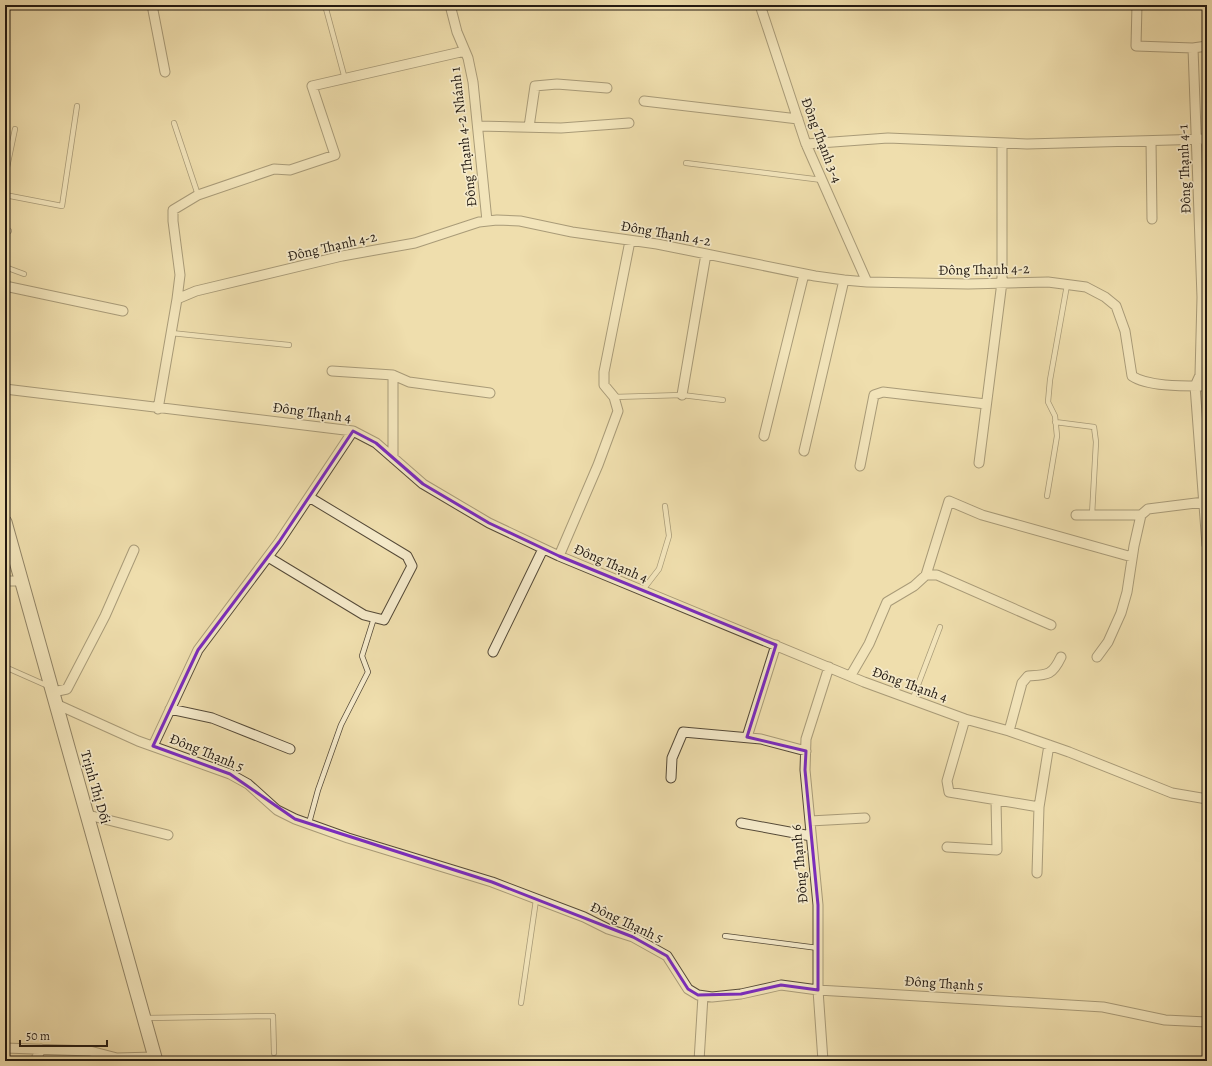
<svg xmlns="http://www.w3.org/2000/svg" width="1212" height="1066" font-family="Alegreya,serif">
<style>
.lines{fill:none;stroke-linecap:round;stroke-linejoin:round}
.lane-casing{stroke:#554a38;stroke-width:6}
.street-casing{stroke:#554a38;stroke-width:11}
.secondary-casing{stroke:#221911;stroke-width:15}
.lane{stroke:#f5eaca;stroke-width:4.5}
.street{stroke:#f5eaca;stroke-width:9}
.secondary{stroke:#f5eaca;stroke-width:13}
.marked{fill:none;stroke:#7b2cbf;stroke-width:3;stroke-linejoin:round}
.labels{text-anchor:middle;stroke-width:3.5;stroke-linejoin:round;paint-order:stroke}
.street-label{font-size:14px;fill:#221911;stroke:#f5eaca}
</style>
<rect width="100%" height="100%" fill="#efdead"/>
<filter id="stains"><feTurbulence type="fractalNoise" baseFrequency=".005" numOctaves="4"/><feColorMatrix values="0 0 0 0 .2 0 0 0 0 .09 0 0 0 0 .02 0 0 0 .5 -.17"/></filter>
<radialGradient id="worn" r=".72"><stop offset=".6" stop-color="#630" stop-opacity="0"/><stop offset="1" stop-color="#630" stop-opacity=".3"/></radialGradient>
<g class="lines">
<defs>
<path id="lane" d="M 325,5 L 345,79
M 174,123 L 198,195
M 686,163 L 822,180
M 5,177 L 15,129
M 5,195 L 62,206 L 77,106
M 5,230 L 9,231
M 5,267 L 24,274
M 171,333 L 289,345
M 614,397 L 682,395 L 723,400
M 1055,422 L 1094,427 L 1096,442 L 1092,515
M 1047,496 L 1057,436 L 1055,416 L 1048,402 L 1050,380 L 1067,285
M 5,557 L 14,558
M 642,591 L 659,569 L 669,536 L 665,506
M 5,667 L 48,686
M 913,698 L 940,627
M 309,823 L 318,790 L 341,725 L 368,672 L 362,656 L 374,618
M 725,936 L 818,948
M 521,1003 L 536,900
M 146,1018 L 273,1016 L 274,1053"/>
<path id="street" d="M 152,5 L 165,72
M 450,5 L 457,32 L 468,58 L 473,82 L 487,221
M 760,5 L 806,144 L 867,282
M 1137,5 L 1136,46 L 1193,48 L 1202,297 L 1200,375 L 1195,386 L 1207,545
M 1193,48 L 1207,46
M 644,101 L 798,119
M 478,126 L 561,128 L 629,123
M 529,127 L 535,86 L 557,84 L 607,88
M 1151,141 L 1152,219
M 806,144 L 888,138 L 1027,144 L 1207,139
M 5,286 L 123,311
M 177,299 L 180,275 L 173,221 L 173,210 L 198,195 L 274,169 L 290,170 L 335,155 L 312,86 L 465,51
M 332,371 L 393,375 L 409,382 L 490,393
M 5,389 L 353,431 L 376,443 L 423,484 L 489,523 L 559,556 L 864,682 L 965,719 L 1009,731 L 1069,752 L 1172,793 L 1207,799
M 682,395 L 706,254
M 158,409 L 177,299 L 196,291 L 342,256 L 415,243 L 479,222 L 497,220 L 520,221 L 572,232 L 657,244 L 815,276 L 844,280 L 867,282 L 968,284 L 1048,282 L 1086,287 L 1105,297 L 1116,306 L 1125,331 L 1132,376 C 1148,387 1187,386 1207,386
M 764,436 L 804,274
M 804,451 L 844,280
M 393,458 L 393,375
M 979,463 L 1002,282 L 1002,143
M 860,466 L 874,395 L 883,392 L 986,404
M 1076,515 L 1141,515
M 559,556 L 598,465 L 618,411 L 614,397 L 604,385 L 604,372 L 630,241
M 268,557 L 364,615 L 384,620 L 412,566 L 407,556 L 309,497
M 926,575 L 949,501 L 982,515 L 1132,557
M 5,581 L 22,581
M 493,652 L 543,549
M 1097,657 L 1108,642 L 1121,613 L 1127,592 L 1134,546 L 1141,515 L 1148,509 L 1204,502
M 851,675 L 869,644 L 887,602 L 914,586 L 926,575 L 937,575 L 1051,625
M 53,692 L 67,689 L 105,616 L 134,550
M 56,704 L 138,741 L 230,774 L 248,784 L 277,810 L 295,819 L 348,838 L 492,882 L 584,917 L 608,929 L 633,937 L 667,956 L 688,989 L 698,995 L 712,997 L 741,994 L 781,985 L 818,990 L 1103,1007 L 1165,1020 L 1207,1022
M 170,709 L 212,718 L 290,749
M 965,719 L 947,781 L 949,792 L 1039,807
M 1009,731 L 1022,683 L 1028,676 C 1047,675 1052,676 1061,657
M 747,737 L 776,645
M 153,746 L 198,650 L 279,542 L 353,431
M 671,778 L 672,758 L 683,732 L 761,739 L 806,751
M 88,815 L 168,835
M 810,821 L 865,818
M 741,823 L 811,836
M 947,847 L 997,850 L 996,800
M 1037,873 L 1039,807 L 1049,745
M 5,1048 L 90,1051 L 117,1058 L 154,1057
M 35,1061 L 41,1049
M 699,1061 L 703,996
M 823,1061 L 818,990 L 818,905 L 805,770 L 806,739 L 829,667"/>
<path id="secondary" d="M 5,522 L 156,1061"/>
</defs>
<use href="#lane" class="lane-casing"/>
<use href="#street" class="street-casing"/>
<use href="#secondary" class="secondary-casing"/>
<use href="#lane" class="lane"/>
<use href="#street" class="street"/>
<use href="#secondary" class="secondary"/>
</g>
<path d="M0 0H1212V1066H0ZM 353,431 L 376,443 L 423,484 L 489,523 L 559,556 L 776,645 L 747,737 L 806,751 L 805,770 L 818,905 L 818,990 L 781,985 L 741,994 L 698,995 L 688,989 L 667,956 L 633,937 L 492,882 L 295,819 L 230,774 L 153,746 L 198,650 L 279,542 Z" fill="#efdead" fill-opacity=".55" fill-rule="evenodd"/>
<path class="marked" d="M 353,431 L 376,443 L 423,484 L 489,523 L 559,556 L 776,645 L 747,737 L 806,751 L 805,770 L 818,905 L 818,990 L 781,985 L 741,994 L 698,995 L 688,989 L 667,956 L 633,937 L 492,882 L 295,819 L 230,774 L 153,746 L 198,650 L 279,542 Z"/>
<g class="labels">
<g class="street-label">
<text transform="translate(463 137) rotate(-97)" y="5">Đông Thạnh 4-2 Nhánh 1</text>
<text transform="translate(822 140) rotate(69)" y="5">Đông Thạnh 3-4</text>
<text transform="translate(1184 169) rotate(-92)" y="5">Đông Thạnh 4-1</text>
<text transform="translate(666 233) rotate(10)" y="5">Đông Thạnh 4-2</text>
<text transform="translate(332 246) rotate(-13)" y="5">Đông Thạnh 4-2</text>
<text transform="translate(984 269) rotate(-1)" y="5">Đông Thạnh 4-2</text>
<text transform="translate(312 412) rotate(8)" y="5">Đông Thạnh 4</text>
<text transform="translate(611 563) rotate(23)" y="5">Đông Thạnh 4</text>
<text transform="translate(910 684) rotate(20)" y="5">Đông Thạnh 4</text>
<text transform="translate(207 752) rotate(22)" y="5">Đông Thạnh 5</text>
<text transform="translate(96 787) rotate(74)" y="5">Trịnh Thị Dối</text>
<text transform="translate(799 864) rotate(-95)" y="5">Đông Thạnh 6</text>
<text transform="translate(627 922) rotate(25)" y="5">Đông Thạnh 5</text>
<text transform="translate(944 983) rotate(4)" y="5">Đông Thạnh 5</text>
</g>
</g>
<rect width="1212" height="1066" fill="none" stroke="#efdead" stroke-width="20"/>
<rect x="6" y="6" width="1200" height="1054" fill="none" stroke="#221911" stroke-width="2"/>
<rect x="10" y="10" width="1192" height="1046" fill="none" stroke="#221911"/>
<path d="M20 1040v6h87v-6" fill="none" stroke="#221911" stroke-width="2"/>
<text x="26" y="1040" font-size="12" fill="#221911" stroke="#f5eaca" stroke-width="3" paint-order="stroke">50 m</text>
<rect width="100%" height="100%" filter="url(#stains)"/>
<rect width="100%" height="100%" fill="url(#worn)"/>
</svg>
